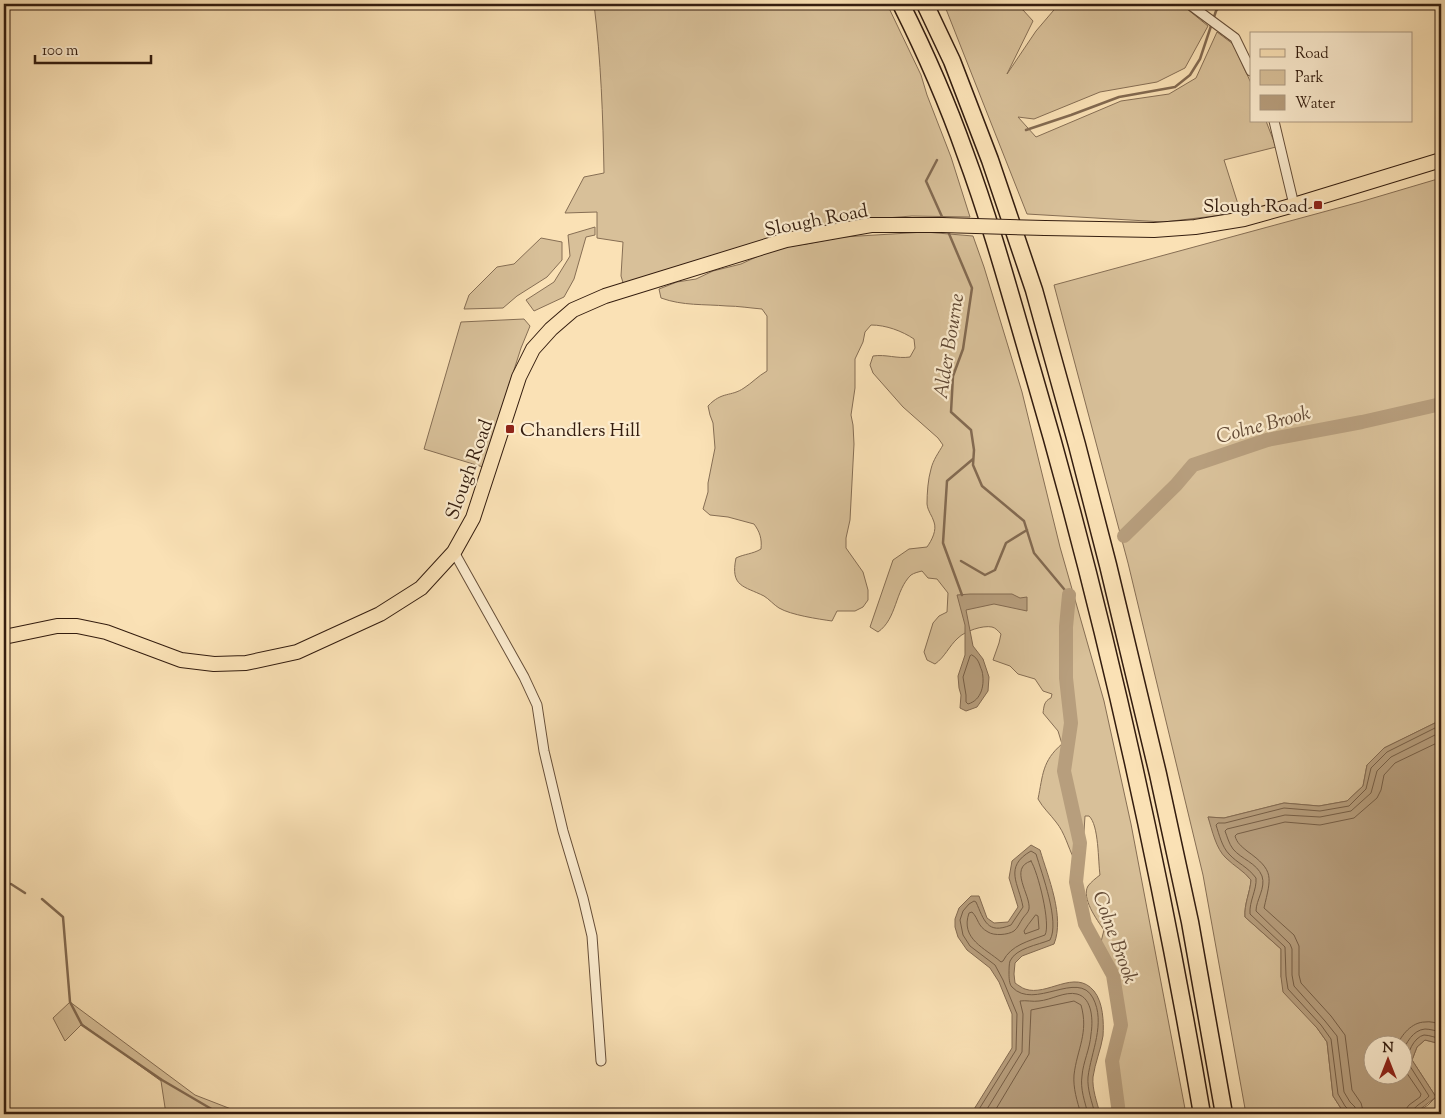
<svg xmlns="http://www.w3.org/2000/svg" width="1445" height="1118" font-family="'Sorts Mill Goudy',serif">
<style>
.green{fill:#d8c099;stroke:#866e54}
.water{fill:#b79e7d;stroke:#836a51;fill-rule:evenodd}
.lines{fill:none;stroke-linecap:round;stroke-linejoin:round}
.shore{stroke:#765e46;stroke-width:1}
.stream{stroke:#836a51;stroke-width:2.5}
.river{stroke:#b79e7d;stroke-width:14}
.minor-casing{stroke:#664e38;stroke-width:11}
.primary-casing{stroke:#341d0f;stroke-width:16}
.motorway-casing{stroke:#341d0f;stroke-width:19}
.minor{stroke:#fceccf;stroke-width:9}
.primary{stroke:#fae1b5;stroke-width:14}
.motorway{stroke:#fae1b5;stroke-width:16}
.primary-bridge-casing{stroke:#341d0f;stroke-width:16;stroke-linecap:butt}
.primary-bridge{stroke:#fae1b5;stroke-width:14}
.poi-dot{fill:#8f2418;stroke:#fceccf;stroke-width:2}
.labels{text-anchor:middle;stroke-width:4.5;stroke-linejoin:round;paint-order:stroke}
.poi-label{font-size:19px;fill:#341d0f;stroke:#fceccf;text-anchor:end}
.street-label{font-size:19px;fill:#341d0f;stroke:#fceccf}
.water-label{font-size:20px;font-style:italic;fill:#624a36;stroke:#fceccf}
</style>
<rect width="100%" height="100%" fill="#fae1b5"/>
<filter id="stains"><feTurbulence type="fractalNoise" baseFrequency=".004" numOctaves="4"/><feColorMatrix values="0 0 0 0 .2 0 0 0 0 .09 0 0 0 0 .02 0 0 0 .5 -.17"/></filter>
<radialGradient id="worn" r=".72"><stop offset=".6" stop-color="#630" stop-opacity="0"/><stop offset="1" stop-color="#630" stop-opacity=".3"/></radialGradient>
<path class="green" d="M 594,4 L 887,4 L 921,75 L 927,95 L 951,157 L 970,217 L 912,216 L 859,220 L 809,228 L 764,241 L 624,286 L 621,276 L 623,242 L 597,238 L 597,212 L 565,213 L 584,177 L 604,173 C 603,117 601,60 594,4 Z
M 944,4 L 1012,4 L 1023,10 L 1033,21 L 1007,74 L 1036,31 L 1059,4 L 1181,4 L 1208,26 L 1185,68 L 1157,82 L 1100,92 L 1034,119 L 1018,117 L 1036,137 L 1121,101 L 1169,94 L 1196,78 L 1217,32 L 1233,44 L 1251,83 L 1251,121 L 1266,121 L 1276,147 L 1224,160 L 1238,204 L 1207,206 L 1223,215 L 1164,222 L 1027,214 Z
M 1441,178 L 1441,720 L 1384,748 L 1367,765 L 1363,786 L 1347,801 L 1319,806 L 1284,803 L 1224,818 L 1208,817 L 1225,857 L 1244,871 L 1251,880 C 1250,893 1244,904 1245,917 L 1281,949 L 1281,977 L 1327,1042 L 1333,1096 L 1342,1110 L 1348,1114 L 1246,1114 L 1203,875 L 1128,563 L 1054,285 L 1360,202 Z
M 595,227 L 595,235 L 586,237 L 574,279 L 564,297 L 534,311 L 526,300 L 554,282 L 570,256 L 568,235 Z
M 925,232 L 973,236 L 984,267 L 1022,392 L 1060,547 L 1104,701 L 1131,824 L 1186,1114 L 1122,1114 L 1114,1060 L 1125,1029 L 1118,980 L 1100,946 L 1104,930 C 1097,920 1081,898 1088,886 C 1091,882 1096,878 1100,875 C 1098,861 1099,825 1089,816 L 1085,816 L 1082,862 L 1077,862 L 1074,859 C 1068,847 1065,833 1056,822 C 1050,814 1043,808 1038,799 C 1043,775 1042,761 1062,744 L 1058,731 L 1043,713 C 1044,706 1044,701 1051,698 L 1052,694 L 1043,691 L 1035,679 L 1018,674 L 1010,666 L 993,660 L 999,643 L 1001,634 C 998,631 996,628 992,627 C 983,625 965,631 958,638 C 949,646 945,657 935,664 L 927,660 L 924,652 L 933,623 L 939,616 L 947,612 L 948,593 L 937,579 L 928,578 L 922,571 C 918,572 914,573 911,575 C 895,590 897,619 878,632 L 870,627 L 893,560 L 909,549 L 927,547 C 932,540 937,530 934,522 C 932,515 928,512 927,504 C 927,493 928,479 931,469 C 933,460 939,452 943,445 L 938,438 L 903,407 L 873,373 L 870,365 L 873,356 C 886,354 897,359 910,357 L 915,348 L 914,339 C 902,331 886,325 871,325 L 865,332 L 863,342 L 855,359 L 855,388 L 851,415 L 853,425 L 854,444 L 850,520 L 846,538 L 846,548 L 863,572 L 868,590 L 868,600 L 863,607 L 855,611 L 837,611 L 832,621 C 818,619 791,615 779,608 C 774,605 769,599 764,596 C 744,586 730,587 736,558 C 744,554 753,554 761,549 C 762,539 760,532 754,524 L 728,517 L 710,515 L 703,509 L 708,492 L 708,483 L 715,448 L 713,423 L 710,415 L 708,406 C 722,391 731,397 744,388 C 752,383 758,376 767,371 L 767,316 L 762,309 C 750,308 738,306 727,306 C 704,304 683,306 661,298 L 659,289 L 677,282 L 696,279 L 713,271 L 741,264 L 776,248 L 806,244 L 843,237 Z
M 541,238 L 562,242 L 562,260 L 547,277 L 517,296 L 503,308 L 464,309 L 469,295 L 497,267 L 514,264 Z
M 524,319 L 530,326 L 521,348 L 483,467 L 424,449 L 461,322 Z
M 70,1002 L 195,1095 L 244,1114 L 166,1114 L 161,1081 L 82,1024 L 65,1041 L 53,1018 Z
M 1425,1040 L 1441,1044 L 1441,1114 L 1414,1114 L 1428,1105 L 1436,1097 L 1412,1060 L 1417,1047 Z"/>
<path class="water" d="M 970,594 L 1012,594 L 1020,598 L 1027,597 L 1027,611 L 994,604 L 966,610 L 973,646 L 983,659 L 989,677 L 988,691 L 977,707 L 966,711 L 960,708 L 961,695 L 959,688 L 958,676 L 965,655 L 965,625 L 957,595 Z
M 1441,720 L 1441,1044 L 1425,1040 L 1417,1047 L 1412,1060 L 1436,1097 L 1414,1114 L 1348,1114 L 1342,1110 L 1333,1096 L 1327,1042 L 1317,1028 L 1283,992 L 1281,977 L 1281,949 L 1245,917 C 1244,904 1250,893 1251,880 C 1244,871 1234,866 1226,858 C 1216,849 1212,830 1208,817 L 1224,818 L 1284,803 L 1319,806 L 1347,801 L 1363,786 L 1367,765 L 1384,748 ZM 1372,1046 L 1402,1046 L 1402,1076 L 1372,1076 Z
M 1031,845 L 1040,850 C 1048,877 1065,917 1054,944 L 1022,956 L 1015,963 L 1014,974 L 1015,983 C 1018,985 1022,988 1025,989 C 1047,997 1075,968 1094,991 C 1103,1002 1104,1022 1103,1036 C 1101,1049 1095,1063 1093,1077 C 1092,1089 1097,1102 1100,1114 L 971,1114 L 1012,1048 L 1012,1014 L 999,982 L 990,968 L 967,950 L 958,937 L 955,927 L 955,919 L 959,908 L 971,896 L 979,896 L 987,918 L 994,923 L 1008,922 L 1018,907 L 1009,878 L 1012,861 Z"/>
<g class="lines">
<path class="shore" d="M 972,655 C 979,659 979,664 982,671 C 985,684 982,700 968,704 L 966,702 L 966,695 L 963,677 L 970,656 Z
M 1031,861 C 1038,872 1051,924 1045,935 C 1029,941 1011,945 1003,961 L 1001,962 C 985,948 960,939 969,913 L 972,912 C 979,919 977,926 988,932 C 994,936 1008,935 1014,931 C 1018,928 1020,922 1023,918 C 1025,915 1028,913 1029,909 C 1031,895 1008,868 1031,861 Z
M 1036,915 L 1038,916 L 1039,929 L 1025,934 L 1024,931 L 1028,925 Z
M 1397,1046 C 1401,1035 1412,1022 1425,1022 C 1430,1021 1436,1023 1441,1024
M 1402,1053 C 1406,1043 1413,1030 1425,1029 C 1430,1029 1436,1031 1441,1032
M 1402,1066 L 1421,1094 L 1420,1097 L 1409,1105 L 1406,1109 L 1406,1114
M 976,1114 L 1016,1050 L 1017,1014 L 1003,980 L 995,965 L 970,946 L 963,935 L 960,920 L 963,911 L 969,904 L 974,901 L 976,902 C 984,920 987,935 1011,925 L 1023,907 C 1019,884 1003,867 1031,851 L 1036,854 C 1042,874 1060,922 1050,940 C 1038,945 1016,948 1010,961 C 1009,964 1009,970 1009,973 C 1009,977 1009,984 1012,987 C 1034,1011 1078,969 1093,998 C 1106,1023 1091,1052 1088,1077 C 1087,1089 1092,1102 1095,1114
M 984,1114 L 1022,1052 L 1023,1014 L 1020,1001 C 1026,1000 1033,1002 1039,1001 C 1051,1000 1065,991 1077,994 C 1093,998 1093,1022 1091,1034 C 1090,1049 1083,1062 1082,1076 C 1080,1089 1085,1102 1088,1114
M 993,1114 L 1029,1054 L 1031,1010 L 1074,1001 L 1081,1005 C 1089,1033 1077,1049 1074,1075 C 1073,1088 1077,1101 1081,1114
M 1350,1114 L 1349,1110 L 1345,1106 L 1338,1094 L 1331,1039 L 1321,1025 L 1288,989 L 1286,976 L 1285,947 L 1250,914 C 1249,901 1257,890 1256,878 C 1248,867 1237,863 1229,854 C 1222,847 1219,834 1216,825 L 1218,823 L 1225,823 L 1284,808 L 1320,811 L 1349,806 L 1366,789 L 1371,768 L 1387,752 L 1441,725
M 1356,1114 L 1355,1107 L 1350,1102 L 1344,1092 L 1337,1036 L 1325,1021 L 1294,986 L 1292,975 L 1292,949 L 1290,944 L 1256,911 C 1256,900 1266,888 1262,876 C 1257,863 1241,859 1233,849 C 1229,844 1227,836 1225,831 L 1227,829 L 1285,815 L 1320,817 L 1351,811 L 1371,793 L 1377,771 L 1391,757 L 1441,732
M 1364,1114 L 1361,1103 L 1352,1090 L 1345,1035 L 1331,1016 L 1301,983 L 1299,975 L 1299,946 L 1294,935 L 1264,908 C 1271,877 1275,871 1247,851 C 1241,846 1237,843 1235,836 L 1237,834 L 1285,822 L 1320,825 L 1354,818 L 1377,798 L 1381,790 L 1384,775 L 1395,763 L 1441,741
M 1412,1114 C 1413,1105 1424,1103 1429,1096 L 1408,1063 C 1406,1054 1414,1037 1424,1035 C 1429,1035 1437,1038 1441,1039"/>
<path class="stream" d="M 1026,130 L 1071,115 L 1119,97 L 1175,87 L 1190,75 L 1200,59 L 1216,11 L 1222,4
M 937,160 L 926,181 L 943,219
M 947,229 L 972,288 L 963,349 L 953,376 L 951,412 L 971,430 L 974,450 L 973,465 L 982,486 L 1024,521 L 1034,553 L 1069,595
M 961,561 L 985,575 L 995,570 L 1006,543 L 1027,530
M 962,595 L 943,543 L 947,481 L 973,459
M 11,884 L 25,893
M 42,899 L 63,917 L 70,1002 L 82,1025 L 162,1080 L 220,1114"/>
<path class="river" d="M 1124,536 L 1176,485 L 1193,465 L 1267,440 L 1362,422 L 1441,404
M 1069,595 L 1066,627 L 1066,678 L 1071,723 L 1064,771 L 1080,843 L 1076,882 L 1085,924 L 1113,975 L 1121,1025 L 1112,1061 L 1119,1114"/>
<defs>
<path id="minor" d="M 1189,4 L 1235,38 L 1251,71
M 1274,121 L 1294,205
M 454,552 L 524,677 L 537,705 L 544,751 L 563,831 L 583,898 L 592,936 L 601,1061"/>
<path id="primary" d="M 1045,228 L 1154,230 L 1195,227 L 1244,219 L 1294,205 L 1441,160
M 4,637 L 57,626 L 77,626 L 106,632 L 181,660 L 214,664 L 246,663 L 297,652 L 380,614 L 421,588 L 454,552 L 473,518 L 519,377 L 533,349 L 551,329 L 573,310 L 605,296 L 786,240 L 871,225 L 942,225"/>
<path id="motorway" d="M 901,4 C 925,52 947,102 965,153 C 991,223 1011,297 1032,369 C 1104,613 1159,863 1202,1114
M 925,4 L 952,61 L 990,160 L 1034,290 L 1077,445 L 1108,565 L 1158,774 L 1190,922 L 1224,1114"/>
</defs>
<use href="#minor" class="minor-casing"/>
<use href="#primary" class="primary-casing"/>
<use href="#motorway" class="motorway-casing"/>
<use href="#minor" class="minor"/>
<use href="#primary" class="primary"/>
<use href="#motorway" class="motorway"/>
<defs>
<path id="primary-bridge" d="M 942,225 L 1045,228"/>
</defs>
<use href="#primary-bridge" class="primary-bridge-casing"/>
<use href="#primary-bridge" class="primary-bridge"/>
</g>
<g class="poi-dot">
<rect x="1313" y="200" width="10" height="10" rx="2.5"/>
<rect x="505" y="424" width="10" height="10" rx="2.5"/>
</g>
<g class="labels">
<g class="poi-label">
<text x="1308" y="212">Slough Road</text>
<text x="520" y="436" text-anchor="start">Chandlers Hill</text>
</g>
<g class="street-label">
<text transform="translate(816 219) rotate(-11)" y="7">Slough Road</text>
<text transform="translate(468 469) rotate(-70)" y="7">Slough Road</text>
</g>
<g class="water-label">
<text transform="translate(948 346) rotate(-81)" y="7">Alder Bourne</text>
<text transform="translate(1263 424) rotate(-15)" y="7">Colne Brook</text>
<text transform="translate(1116 937) rotate(70)" y="7">Colne Brook</text>
</g>
</g>
<rect width="1445" height="1118" fill="none" stroke="#fae1b5" stroke-width="20"/>
<rect x="5" y="5" width="1435" height="1108" fill="none" stroke="#341d0f" stroke-width="2.5"/>
<rect x="10" y="10" width="1425" height="1098" fill="none" stroke="#341d0f"/>
<rect x="1250" y="32" width="162" height="90" fill="#fceccf" stroke="#ac9982"/>
<rect x="1260" y="49" width="25" height="8" fill="#fae1b5" stroke="#ac9982"/>
<text x="1295" y="58" font-size="15" fill="#341d0f">Road</text>
<rect x="1260" y="70" width="25" height="15" fill="#d8c099" stroke="#ac9982"/>
<text x="1295" y="82" font-size="15" fill="#341d0f">Park</text>
<rect x="1260" y="95" width="25" height="15" fill="#b79e7d" stroke="#ac9982"/>
<text x="1295" y="108" font-size="15" fill="#341d0f">Water</text>
<g transform="translate(1388 1060)"><circle r="24" fill="#fceccf" stroke="#ac9982"/>
<path d="M0-4L9 19L0 12L-9 19Z" fill="#8f2418"/>
<text y="-8" font-size="14" font-weight="bold" text-anchor="middle" fill="#341d0f">N</text>
</g>
<path d="M35 55v8h116v-8" fill="none" stroke="#341d0f" stroke-width="2.5"/>
<text x="42" y="55" font-size="15" fill="#341d0f" stroke="#fceccf" stroke-width="4" paint-order="stroke">100 m</text>
<rect width="100%" height="100%" filter="url(#stains)"/>
<rect width="100%" height="100%" fill="url(#worn)"/>
</svg>
